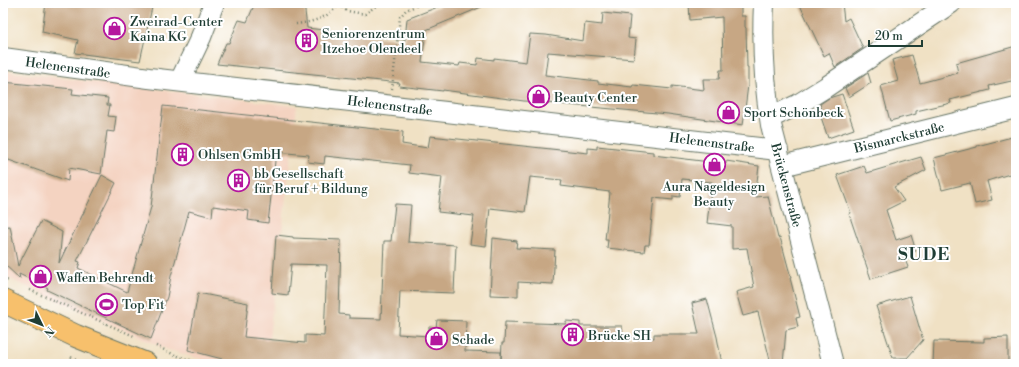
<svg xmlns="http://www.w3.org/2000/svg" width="1019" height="367" font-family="'Libre Bodoni',serif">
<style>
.built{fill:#f4d3c1}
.building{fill:#c7a784}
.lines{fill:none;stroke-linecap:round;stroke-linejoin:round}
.minor-casing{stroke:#687666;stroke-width:22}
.major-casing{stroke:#687666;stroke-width:24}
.path{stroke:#687666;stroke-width:2.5;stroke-dasharray:1 3;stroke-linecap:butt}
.minor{stroke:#fff;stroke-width:20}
.major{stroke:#f7c06c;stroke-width:22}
.labels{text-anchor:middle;stroke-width:4;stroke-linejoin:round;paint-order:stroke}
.poi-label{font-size:13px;fill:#1f3d34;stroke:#fff;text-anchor:start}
.street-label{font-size:13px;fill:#1f3d34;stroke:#fff}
.district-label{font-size:17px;font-weight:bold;letter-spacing:1px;fill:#1f3d34;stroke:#fff}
</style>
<rect width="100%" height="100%" fill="#fff"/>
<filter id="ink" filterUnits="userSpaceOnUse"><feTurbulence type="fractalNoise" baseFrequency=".025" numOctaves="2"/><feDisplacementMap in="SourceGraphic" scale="8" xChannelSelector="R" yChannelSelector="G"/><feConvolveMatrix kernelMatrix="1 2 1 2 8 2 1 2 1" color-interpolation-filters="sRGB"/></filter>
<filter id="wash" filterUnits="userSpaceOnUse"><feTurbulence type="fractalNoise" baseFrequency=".012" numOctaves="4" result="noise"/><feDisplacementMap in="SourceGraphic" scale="16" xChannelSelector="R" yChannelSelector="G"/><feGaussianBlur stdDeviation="0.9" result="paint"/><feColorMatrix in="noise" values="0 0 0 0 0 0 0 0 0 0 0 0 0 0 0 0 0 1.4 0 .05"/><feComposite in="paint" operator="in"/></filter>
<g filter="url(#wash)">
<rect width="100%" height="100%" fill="#f0e1c4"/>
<path class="built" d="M 3,71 L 297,106 L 266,364 L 217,364 L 166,349 L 3,276 Z"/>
<g id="blocks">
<path class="building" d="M 46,3 L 153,3 L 140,61 L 75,53 L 78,40 L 42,32 Z
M 255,3 L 304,3 L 307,28 L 405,40 L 407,19 L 448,3 L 491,3 L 426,30 L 422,62 L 459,66 L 460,63 L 477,65 L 478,58 L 494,60 L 494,58 L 526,62 L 530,34 L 546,35 L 583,41 L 585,23 L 602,25 L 603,13 L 630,16 L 628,38 L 636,39 L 634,59 L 548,52 L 545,75 L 598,81 L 598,83 L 632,87 L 633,85 L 672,89 L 672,86 L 704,90 L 703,79 L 719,79 L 720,70 L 723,70 L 722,17 L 690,20 L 689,3 L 741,3 L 741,16 L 745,16 L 745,27 L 746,28 L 747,67 L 748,67 L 748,85 L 743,125 L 668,114 L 524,101 L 443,90 L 443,91 L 399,86 L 400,83 L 217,64 L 226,43 L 229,43 L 239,20 L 247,22 Z
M 799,3 L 842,3 L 844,21 L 849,18 L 863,48 L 835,67 L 829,53 L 824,56 Z
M 1016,46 L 1016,80 L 989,86 L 990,90 L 950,100 L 951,103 L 916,111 L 916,114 L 890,121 L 881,86 L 898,81 L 892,60 L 912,55 L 920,83 L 958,73 L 956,63 Z
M 868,73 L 871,83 L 849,97 L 845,88 Z
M 3,82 L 73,89 L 72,94 L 108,98 L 107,105 L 110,105 L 108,116 L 116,117 L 114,132 L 107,131 L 101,174 L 69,168 L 68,181 L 3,158 Z
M 842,94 L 854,129 L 828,138 L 820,114 L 823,112 L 820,104 L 829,98 Z
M 163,106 L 403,132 L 402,144 L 428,148 L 430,136 L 588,153 L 588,148 L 597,149 L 597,146 L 653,152 L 653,155 L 726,164 L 726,161 L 759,166 L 755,197 L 768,196 L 778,238 L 780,237 L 791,278 L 790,278 L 800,317 L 796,318 L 798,327 L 786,330 L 783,364 L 771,364 L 758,312 L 743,316 L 736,292 L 754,287 L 747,248 L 732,249 L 732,226 L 707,223 L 712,182 L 682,179 L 680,197 L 673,196 L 673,200 L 654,198 L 649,245 L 645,245 L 644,252 L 607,248 L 608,240 L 605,240 L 610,192 L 561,186 L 562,180 L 530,177 L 525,212 L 490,208 L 486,246 L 470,244 L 474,216 L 438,212 L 442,177 L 409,173 L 410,165 L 325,156 L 324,164 L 308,162 L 309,155 L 276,152 L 268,223 L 248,220 L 249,211 L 213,206 L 212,217 L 189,211 L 171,276 L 167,297 L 151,339 L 47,290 L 48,288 L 19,274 L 20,279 L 3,263 L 3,227 L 10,226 L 18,266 L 41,221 L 62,232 L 59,263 L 102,175 L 116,183 L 77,261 L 80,262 L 78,268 L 127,292 L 151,207 Z
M 1016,136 L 1016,172 L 987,181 L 992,200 L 975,204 L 970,183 L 942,190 L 934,158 L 977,147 L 977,146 Z
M 921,157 L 926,170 L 894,187 L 904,201 L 886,210 L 896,240 L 911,235 L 916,251 L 903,255 L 908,267 L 871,279 L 849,214 L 851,213 L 837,175 L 864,166 L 867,173 Z
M 395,204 L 411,205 L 408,242 L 456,245 L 454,293 L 400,291 L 398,334 L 429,336 L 429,327 L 436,328 L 437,320 L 466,321 L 465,351 L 501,352 L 501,360 L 502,343 L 504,343 L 505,322 L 566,324 L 566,321 L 580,322 L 580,326 L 622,326 L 623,337 L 654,338 L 654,334 L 699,334 L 692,303 L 707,299 L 717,337 L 722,364 L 241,364 L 188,350 L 198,293 L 248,303 L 244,337 L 305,343 L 305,335 L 324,336 L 327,265 L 291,264 L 288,295 L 272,293 L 276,235 L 293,237 L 293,238 L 341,240 L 339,314 L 349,315 L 349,318 L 381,319 L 384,241 L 391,241 Z
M 493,238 L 517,241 L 516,248 L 555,250 L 553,284 L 518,282 L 518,296 L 490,295 Z
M 910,296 L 923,340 L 907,358 L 893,358 L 876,306 Z
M 1008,337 L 1008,364 L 933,364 L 934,341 L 984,342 L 984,338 Z"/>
</g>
</g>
<g filter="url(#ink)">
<use href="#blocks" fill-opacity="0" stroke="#687666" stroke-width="1"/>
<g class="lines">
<defs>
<path id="minor" d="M 764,3 C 762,44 764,84 771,125 L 833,364
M 3,58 L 149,78 L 778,150
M 180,81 L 201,37 L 214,3
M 770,118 L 797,105 L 826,87 L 951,3
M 782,166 L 1016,108"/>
<path id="major" d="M 3,301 L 76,336 L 146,364"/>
</defs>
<use href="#minor" class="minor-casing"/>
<use href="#major" class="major-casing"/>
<path class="path" d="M 339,5 L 347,11 L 365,14 L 380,3
M 296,24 C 313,22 329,18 340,3
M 392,89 L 400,17 L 406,10 L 423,3
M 3,279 L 9,281
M 30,290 L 134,336
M 156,346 L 175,355 L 202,364
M 71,357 L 83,364"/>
<use href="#minor" class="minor"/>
<use href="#major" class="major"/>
</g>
</g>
<defs>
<symbol id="shop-ring" viewBox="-11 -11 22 22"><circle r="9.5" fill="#fff" stroke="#b5179e" stroke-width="1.5"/><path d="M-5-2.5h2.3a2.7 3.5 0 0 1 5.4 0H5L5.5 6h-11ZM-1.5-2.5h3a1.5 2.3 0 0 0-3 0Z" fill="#b5179e"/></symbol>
<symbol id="building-ring" viewBox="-11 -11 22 22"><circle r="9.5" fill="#fff" stroke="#b5179e" stroke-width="1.5"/><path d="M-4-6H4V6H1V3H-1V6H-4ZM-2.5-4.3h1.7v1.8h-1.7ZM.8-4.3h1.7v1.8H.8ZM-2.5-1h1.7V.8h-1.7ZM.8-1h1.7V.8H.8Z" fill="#b5179e"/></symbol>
<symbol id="stadium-ring" viewBox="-11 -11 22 22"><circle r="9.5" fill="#fff" stroke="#b5179e" stroke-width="1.5"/><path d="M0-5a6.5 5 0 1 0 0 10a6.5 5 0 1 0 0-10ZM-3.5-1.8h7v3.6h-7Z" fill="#b5179e"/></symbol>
</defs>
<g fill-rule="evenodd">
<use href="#shop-ring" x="102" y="16" width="25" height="25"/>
<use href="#building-ring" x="294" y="28" width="25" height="25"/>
<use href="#shop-ring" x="526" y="84" width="25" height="25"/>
<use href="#shop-ring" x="716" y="100" width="25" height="25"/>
<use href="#building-ring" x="170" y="142" width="25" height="25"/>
<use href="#shop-ring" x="702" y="152" width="25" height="25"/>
<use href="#building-ring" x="226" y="168" width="25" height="25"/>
<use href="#shop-ring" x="28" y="264" width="25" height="25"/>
<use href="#stadium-ring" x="94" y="292" width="25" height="25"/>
<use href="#building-ring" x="560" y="322" width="25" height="25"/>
<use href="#shop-ring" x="424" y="326" width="25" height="25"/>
</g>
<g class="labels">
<g class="poi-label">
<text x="130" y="26">Zweirad-Center<tspan x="130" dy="15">Kaina KG</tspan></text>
<text x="322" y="38">Seniorenzentrum<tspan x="322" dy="15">Itzehoe Olendeel</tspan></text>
<text x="554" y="102">Beauty Center</text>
<text x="744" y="117">Sport Schönbeck</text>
<text x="198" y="159">Ohlsen GmbH</text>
<text x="254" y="178">bb Gesellschaft<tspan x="254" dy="15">für Beruf + Bildung</tspan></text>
<text x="714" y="191" text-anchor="middle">Aura Nageldesign<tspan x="714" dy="15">Beauty</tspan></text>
<text x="56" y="282">Waffen Behrendt</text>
<text x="122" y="309">Top Fit</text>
<text x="588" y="340">Brücke SH</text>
<text x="452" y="344">Schade</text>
</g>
<g class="street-label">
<text transform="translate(68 67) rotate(8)" y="5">Helenenstraße</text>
<text transform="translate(390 105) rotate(7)" y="5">Helenenstraße</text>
<text transform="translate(899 137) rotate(-14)" y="5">Bismarckstraße</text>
<text transform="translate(712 142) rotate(7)" y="5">Helenenstraße</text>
<text transform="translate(787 185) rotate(75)" y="5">Brückenstraße</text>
</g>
<g class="district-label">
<text x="924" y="260">SUDE</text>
</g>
</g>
<rect width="1019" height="367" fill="none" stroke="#fff" stroke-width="16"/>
<g transform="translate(42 325) rotate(133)" stroke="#ffffff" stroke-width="3" paint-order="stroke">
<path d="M0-3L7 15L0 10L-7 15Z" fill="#1f3d34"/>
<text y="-6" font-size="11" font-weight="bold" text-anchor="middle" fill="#1f3d34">N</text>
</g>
<path d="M869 40v6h53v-6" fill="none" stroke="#1f3d34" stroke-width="2"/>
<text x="875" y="40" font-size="12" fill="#1f3d34" stroke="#ffffff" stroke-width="3" paint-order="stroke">20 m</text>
</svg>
